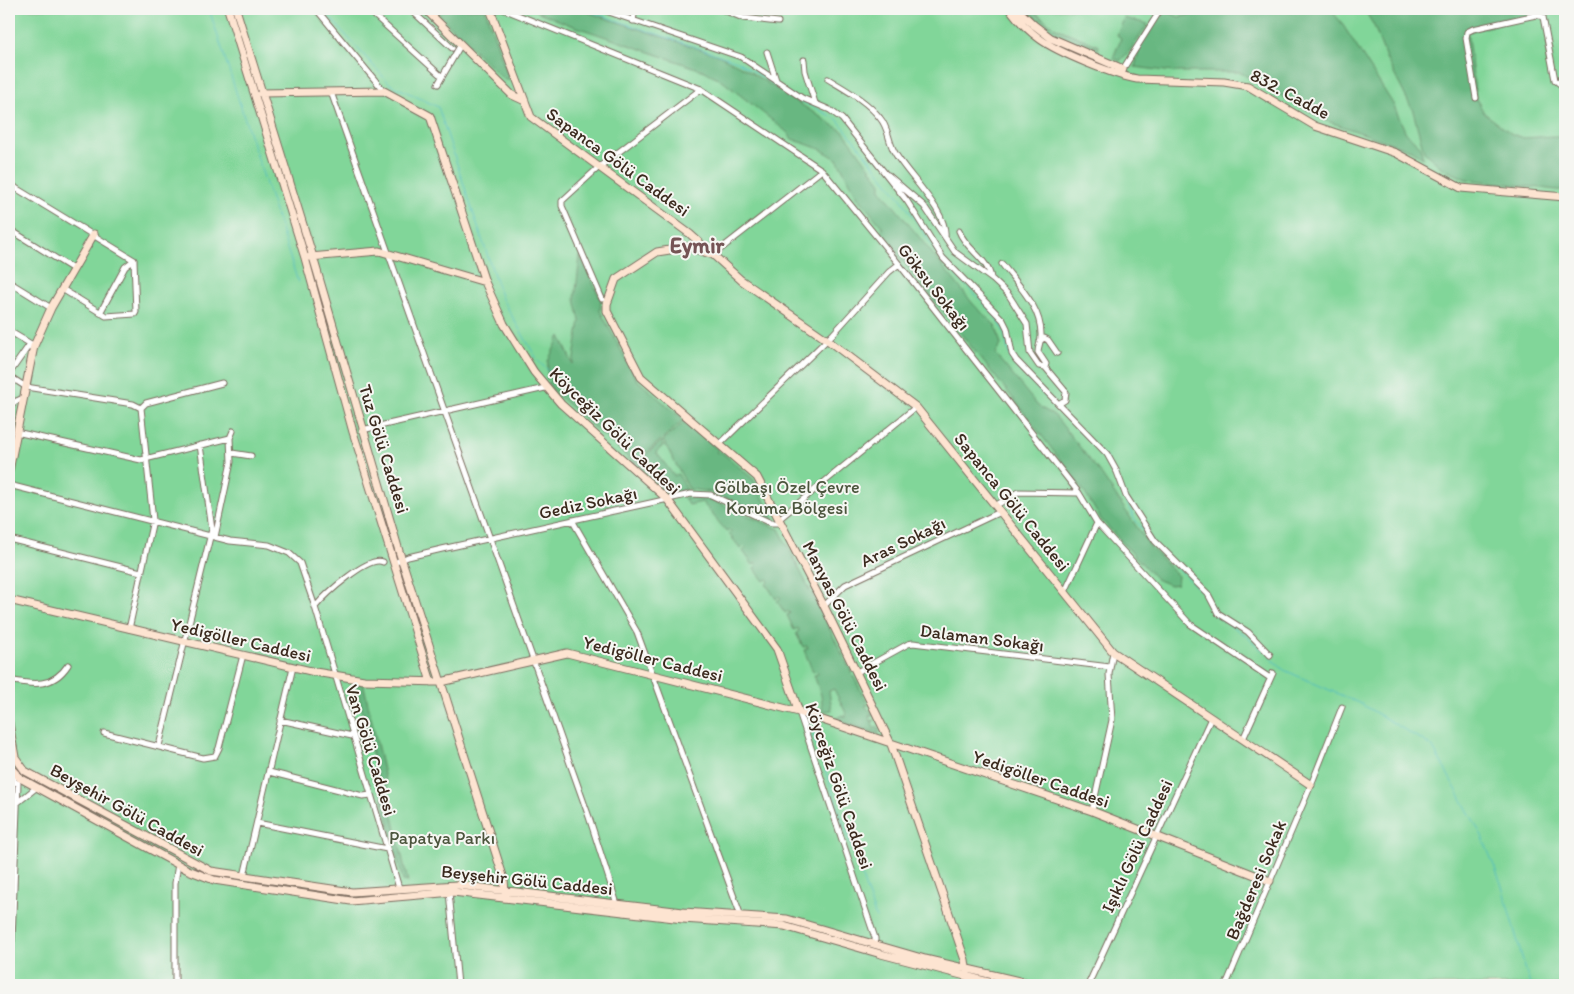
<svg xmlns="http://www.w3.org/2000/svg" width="1574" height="994" font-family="Itim,sans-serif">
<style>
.green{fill:#81d699;stroke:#5e805c}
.forest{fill:#68b781;stroke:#527050}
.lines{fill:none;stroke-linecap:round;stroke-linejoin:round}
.stream{stroke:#4cbbc1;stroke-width:1}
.street-casing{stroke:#7c6c5f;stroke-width:7}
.secondary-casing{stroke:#7c6c5f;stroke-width:9}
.street{stroke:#fff;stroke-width:5}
.secondary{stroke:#fde4d1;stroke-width:7}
.labels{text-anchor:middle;stroke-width:4;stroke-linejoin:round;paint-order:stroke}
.street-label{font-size:18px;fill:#3b2a1e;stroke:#f6f6f2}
.park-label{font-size:18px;fill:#4c553d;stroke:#f6f6f2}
.district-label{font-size:22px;font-weight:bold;fill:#755455;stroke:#f6f6f2}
</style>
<rect width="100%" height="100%" fill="#f6f6f2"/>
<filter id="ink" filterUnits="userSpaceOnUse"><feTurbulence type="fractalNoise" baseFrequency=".02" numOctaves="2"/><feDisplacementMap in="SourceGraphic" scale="10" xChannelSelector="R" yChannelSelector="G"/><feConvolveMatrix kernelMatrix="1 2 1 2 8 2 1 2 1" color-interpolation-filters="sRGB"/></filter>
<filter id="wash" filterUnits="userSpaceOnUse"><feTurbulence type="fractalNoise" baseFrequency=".0096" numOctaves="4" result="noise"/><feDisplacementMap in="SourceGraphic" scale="20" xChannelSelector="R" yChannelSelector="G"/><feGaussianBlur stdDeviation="1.12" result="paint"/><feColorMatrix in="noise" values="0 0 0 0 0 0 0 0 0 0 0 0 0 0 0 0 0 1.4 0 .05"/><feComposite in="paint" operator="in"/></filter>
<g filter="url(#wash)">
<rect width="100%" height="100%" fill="#f5e8d8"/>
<path class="green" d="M 9,9 L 1565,9 L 1565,985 L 9,985 Z"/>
<path class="forest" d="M 433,9 L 485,9 L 509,79 L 503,79 Z
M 531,9 L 575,9 L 584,11 L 718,55 L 744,68 L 844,132 L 881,183 L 881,190 L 974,305 L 996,326 L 1001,345 L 995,354 L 1038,406 L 1055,416 L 1101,474 L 1151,548 L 1178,576 L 1177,584 L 1170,585 L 1156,579 L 1101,519 L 1081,487 L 1019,406 L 880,233 L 883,228 L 858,197 L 837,159 L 820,149 L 792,139 L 787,132 L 721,80 L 705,71 L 568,24 Z
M 1025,9 L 1031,9 L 1054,27 L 1099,46 L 1097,51 L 1054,33 Z
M 1161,9 L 1179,17 L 1228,9 L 1330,9 L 1341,22 L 1393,104 L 1406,133 L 1420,146 L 1423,158 L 1411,150 L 1327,121 L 1239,72 L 1173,72 L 1135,67 L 1142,38 Z
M 1364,9 L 1540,9 L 1539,14 L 1467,32 L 1476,98 L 1484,113 L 1512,134 L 1524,138 L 1553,136 L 1565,139 L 1565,191 L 1466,179 L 1442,168 L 1424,152 L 1413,111 L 1386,58 L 1374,26 Z
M 1124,18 L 1148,24 L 1132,48 L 1120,61 L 1113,58 L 1121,38 L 1117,35 Z
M 580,256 L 601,300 L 600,311 L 637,380 L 684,420 L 634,463 L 553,391 L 548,383 L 551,380 L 549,378 L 547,380 L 548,361 L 560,336 L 573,364 L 580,321 L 575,299 Z
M 686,421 L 718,450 L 716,452 L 718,453 L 720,451 L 753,479 L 774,519 L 712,492 L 689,489 L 663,440 Z
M 662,441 L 663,446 L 656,452 L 674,476 L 678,474 L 687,490 L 668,494 L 635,464 Z
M 699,497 L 709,499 L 779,529 L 868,705 L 865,706 L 873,714 L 869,716 L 871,721 L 875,720 L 872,722 L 874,729 L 878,727 L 879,734 L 835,719 L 842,715 L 846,717 L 846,713 L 834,689 L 829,691 L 832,710 L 823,711 L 821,695 L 814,675 L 818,674 L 817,671 L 813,672 L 804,650 L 808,648 L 807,646 L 803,647 L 796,633 L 799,631 L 798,628 L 794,630 L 787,615 L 790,613 L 788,611 L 785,613 L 777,601 L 781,598 L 779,596 L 776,599 L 766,584 L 769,581 L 767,579 L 764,581 L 754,568 L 757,565 L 756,563 L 753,565 L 743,551 L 746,548 L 744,546 L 741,549 L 729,534 L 732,532 L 730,530 L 727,532 L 702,502 L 689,505 L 684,498 Z
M 356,682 L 363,682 L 388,792 L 381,793 Z
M 388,795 L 408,882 L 403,881 L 382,796 Z"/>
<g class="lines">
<path class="stream" d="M 209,9 L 298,282
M 322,9 L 390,84 L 438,107 L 502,299 L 538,361 L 553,375 L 567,396
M 583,9 L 737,61 L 799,100 L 837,119 L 902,200 L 939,256
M 943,261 C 959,281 986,302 999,322 C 1008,336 1005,352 1015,366 L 1107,459 L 1134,518 L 1156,547 L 1204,594 L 1215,615 L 1245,635 L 1263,651
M 1269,657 L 1284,670 L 1361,704 L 1432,746 L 1482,836 L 1501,883 L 1530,985
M 817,726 L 813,735 L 876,918"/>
</g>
</g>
<g filter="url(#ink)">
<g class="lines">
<defs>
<path id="street" d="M 316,9 L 384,91
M 374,9 L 375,16 L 439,74
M 410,9 L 452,48
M 503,9 L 701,89 L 822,170 L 899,264 L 1079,493 L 1097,523 L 1190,624 L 1270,678
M 600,9 L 741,57 L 802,98 L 830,110 L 842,119 L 907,201 L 943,258 L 1003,320 L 1007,328 L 1012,354 L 1016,360 L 1107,454 L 1117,472 L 1126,496 L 1155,541 L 1208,594 L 1218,613 L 1248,632 L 1270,655
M 721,9 L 743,18 L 778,22
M 1558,9 L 1565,19
M 633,21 L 635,9
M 767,52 L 776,80
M 804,60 L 805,71 L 815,103
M 1123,69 L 1161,9
M 828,79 C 846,90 867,101 880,118 C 889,128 888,142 895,153 C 908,176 948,211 945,237
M 438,84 L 460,46
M 331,92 L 589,817 L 617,904
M 1476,98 L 1466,38 L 1467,32 L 1473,29 L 1536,15 L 1543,17 L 1555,80 L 1560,84 L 1565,83
M 888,175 L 924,206 L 955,252 L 993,280 L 1008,294 L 1027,324 L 1030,353 L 1039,366 L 1045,367 L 1046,364 L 1038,352 C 1038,346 1041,342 1041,336 C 1042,308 1018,285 1002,264
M 9,184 L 134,260 L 136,312 L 135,314 L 106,316 L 62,289
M 9,198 L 15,187
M 9,229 L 73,269
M 959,231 C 966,250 988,258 991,278
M 713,255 L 822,170
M 9,282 L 51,308
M 602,299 L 562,206 L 562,201 L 599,167 L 701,89
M 100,313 L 125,267 L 134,260
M 9,331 L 31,344
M 1040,341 L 1044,338 L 1048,340 L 1057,353
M 1045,367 L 1066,392 L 1065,400 L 1060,403
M 9,374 L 30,344
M 9,376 L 26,387 L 133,404 L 141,408
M 141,408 L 146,403 L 222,383
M 9,409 L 14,402 L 21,399
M 362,430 L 545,388
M 16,432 L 141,460 L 230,438 L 233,431
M 720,444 L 833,334 L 889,272 L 899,264
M 232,453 L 251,456
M 9,485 L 230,541 L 269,545 L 289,553 L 300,563 L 315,607 L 399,888
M 995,506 L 1018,492 L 1079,493
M 779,519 L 916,407
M 572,520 L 637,632 L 741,916
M 215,537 L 231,462 L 230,438
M 9,539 L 141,572
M 394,563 L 408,557 L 442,549 L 691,494 L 711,495 L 771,523 L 781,523
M 1065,592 L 1097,523
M 824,606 L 845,585 L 1000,512
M 315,607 C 325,595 368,555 383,562
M 129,629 L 153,520 L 141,408
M 857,672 L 908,644 L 913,643 L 1110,667
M 9,680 C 33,685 53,688 68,665
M 799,712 L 875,938 L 875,945
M 280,720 L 352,736
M 104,733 L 203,758 L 215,756 L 219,748 L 243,655
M 1243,739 L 1273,673
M 159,746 L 212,529 L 200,445
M 269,772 L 363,796 L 371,795
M 17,803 L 37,787
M 1092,811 L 1112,720 L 1109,674 L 1113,652
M 257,823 L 387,849
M 9,841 L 11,782 L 14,782
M 244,876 L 293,667
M 449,892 L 458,985
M 9,943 L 12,941 L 18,783 L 14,782 L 14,773
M 175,985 L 175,883 L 178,864
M 1088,985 L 1211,718
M 1226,985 L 1311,785 L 1342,707"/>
<path id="secondary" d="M 228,9 L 305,258 L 353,432 L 431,682
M 236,9 L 313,257 L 399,551 L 504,879 L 505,894
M 425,9 L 512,95 L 525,101
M 490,9 L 531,117 L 690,234 L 741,280 L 826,339 L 916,407 L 1113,652 L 1311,785
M 1010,9 C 1018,20 1029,31 1040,39 C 1059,53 1114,75 1137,79 L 1224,82 L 1248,86 L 1315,126 L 1396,153 L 1461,188 L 1565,197
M 1017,9 L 1034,25 L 1051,38 L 1123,69 L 1122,72
M 261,93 L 384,91 L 430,116 L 485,282 L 504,324 L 534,372 L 561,404 L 667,499 L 777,649 L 799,712
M 710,254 L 689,247 L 657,252 L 616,279 L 607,304 L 607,311 L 641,377 L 757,477 L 824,606 L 891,744 L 965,960 L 967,974
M 310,257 L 379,251 L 485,282
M 9,471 L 34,346 L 51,308 L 94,234
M 9,600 L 315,672 L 364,680 L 441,682 L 567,653 L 799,712 L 1092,811 L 1270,881
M 9,723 L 15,757 L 25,771 L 211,871 L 352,892 L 457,885 L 683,912 L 787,919 L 925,959 L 1036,985
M 9,766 L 20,778 L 188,870 L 214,880 L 351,901 L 453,892 L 683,919 L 784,926 L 881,954 L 1000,985"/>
</defs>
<use href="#street" class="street-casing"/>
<use href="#secondary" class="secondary-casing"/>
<use href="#street" class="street"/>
<use href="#secondary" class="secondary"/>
</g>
</g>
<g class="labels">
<g class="street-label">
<text transform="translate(1290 94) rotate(28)" y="6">832. Cadde</text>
<text transform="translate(618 162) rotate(36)" y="6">Sapanca Gölü Caddesi</text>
<text transform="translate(934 287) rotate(52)" y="6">Göksu Sokağı</text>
<text transform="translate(615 431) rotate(44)" y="6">Köyceğiz Gölü Caddesi</text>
<text transform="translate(384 449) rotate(73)" y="6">Tuz Gölü Caddesi</text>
<text transform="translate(1012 502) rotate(51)" y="6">Sapanca Gölü Caddesi</text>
<text transform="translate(588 503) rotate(-12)" y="6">Gediz Sokağı</text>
<text transform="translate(903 542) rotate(-26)" y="6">Aras Sokağı</text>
<text transform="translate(845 616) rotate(63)" y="6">Manyas Gölü Caddesi</text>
<text transform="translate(982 638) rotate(7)" y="6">Dalaman Sokağı</text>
<text transform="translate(241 640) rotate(13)" y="6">Yedigöller Caddesi</text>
<text transform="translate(653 659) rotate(14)" y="6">Yedigöller Caddesi</text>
<text transform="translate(371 750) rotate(73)" y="6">Van Gölü Caddesi</text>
<text transform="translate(1041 779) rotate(19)" y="6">Yedigöller Caddesi</text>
<text transform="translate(839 786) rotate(71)" y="6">Köyceğiz Gölü Caddesi</text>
<text transform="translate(127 810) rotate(29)" y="6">Beyşehir Gölü Caddesi</text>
<text transform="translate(1137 846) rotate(-65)" y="6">Işıklı Gölü Caddesi</text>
<text transform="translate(527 880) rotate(6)" y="6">Beyşehir Gölü Caddesi</text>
<text transform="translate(1256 880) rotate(-67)" y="6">Bağderesi Sokak</text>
</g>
<g class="park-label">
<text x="787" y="493">Gölbaşı Özel Çevre<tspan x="787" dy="21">Koruma Bölgesi</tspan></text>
<text x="442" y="844">Papatya Parkı</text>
</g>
<g class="district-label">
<text x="697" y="253">Eymir</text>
</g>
</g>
<rect width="1574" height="994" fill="none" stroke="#f6f6f2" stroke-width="30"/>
</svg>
